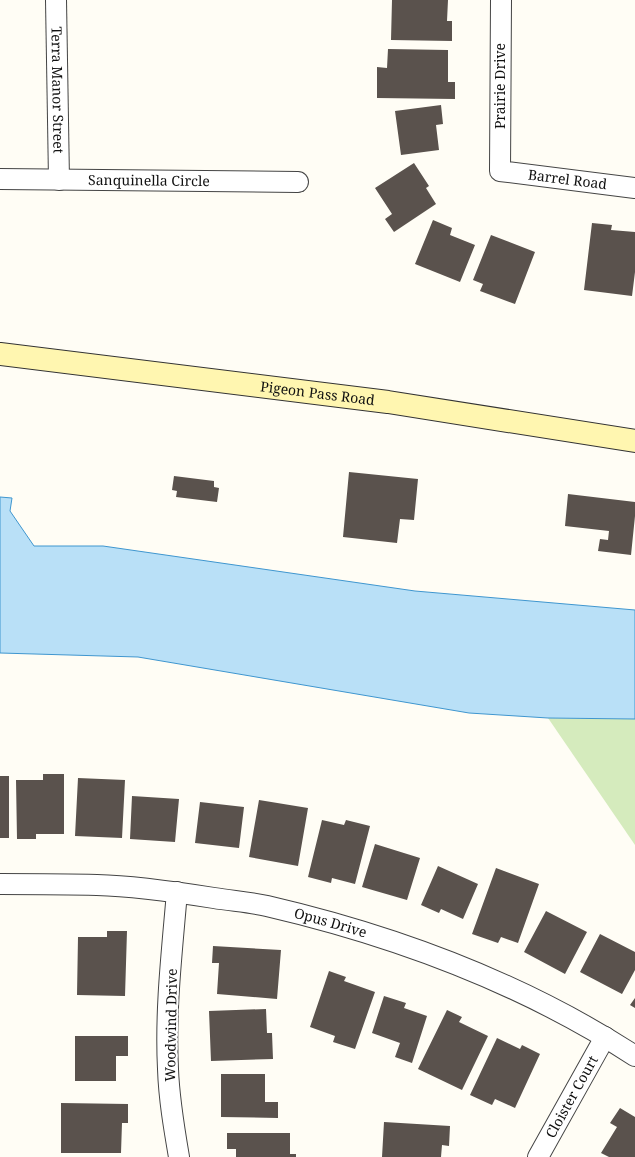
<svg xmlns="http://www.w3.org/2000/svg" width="635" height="1157" font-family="'Noto Serif',serif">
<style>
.green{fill:#d5ebbd}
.water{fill:#b9e0f7;stroke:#3f96cf}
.building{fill:#5a524d}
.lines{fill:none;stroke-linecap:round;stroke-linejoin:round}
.street-casing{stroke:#444;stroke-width:22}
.secondary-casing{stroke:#333;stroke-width:24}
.street{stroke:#fff;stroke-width:20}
.secondary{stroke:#fff6b0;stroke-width:22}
.labels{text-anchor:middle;stroke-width:4;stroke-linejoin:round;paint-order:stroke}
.street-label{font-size:14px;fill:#111;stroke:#fff}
</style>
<rect width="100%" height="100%" fill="#fffdf5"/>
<path class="green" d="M 548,718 L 635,719 L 635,845 Z"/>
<path class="water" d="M 0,497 L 12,498 L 10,511 L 34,546 L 103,546 L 415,591 L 635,610 L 635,719 L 548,718 L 469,713 L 138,657 L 0,653 Z"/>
<path class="building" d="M 392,0 L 448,0 L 447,21 L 452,21 L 452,41 L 391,40 Z
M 388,49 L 448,50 L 448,82 L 455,82 L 455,99 L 377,98 L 377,67 L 387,68 Z
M 441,105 L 443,124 L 436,125 L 439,150 L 401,155 L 395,111 Z
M 414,163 L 429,186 L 426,188 L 436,204 L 394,232 L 385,219 L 392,214 L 375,188 Z
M 433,220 L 452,228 L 450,235 L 475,245 L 460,282 L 415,264 Z
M 592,223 L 612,225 L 611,230 L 635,232 L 635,272 L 632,296 L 584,290 Z
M 491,235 L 535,252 L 515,304 L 480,291 L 483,284 L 473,280 Z
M 349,472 L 418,479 L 414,520 L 400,519 L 397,543 L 343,537 Z
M 174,476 L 214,481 L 214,487 L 219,488 L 217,502 L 176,497 L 177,491 L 172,490 Z
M 568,494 L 635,502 L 635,516 L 631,555 L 598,551 L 600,539 L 608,540 L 609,531 L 565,526 Z
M 43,774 L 64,774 L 64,834 L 36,834 L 36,839 L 17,839 L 16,780 L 43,780 Z
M 0,776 L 9,776 L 9,838 L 0,838 Z
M 78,778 L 125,780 L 122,838 L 75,836 Z
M 132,796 L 179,799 L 175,842 L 130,839 Z
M 259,800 L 308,808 L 298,866 L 249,857 Z
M 200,802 L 244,807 L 239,848 L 195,843 Z
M 322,820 L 344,825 L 346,820 L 370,826 L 355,884 L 332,878 L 331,883 L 308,877 Z
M 375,844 L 420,858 L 407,900 L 362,887 Z
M 438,866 L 478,884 L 463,919 L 441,909 L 439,913 L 421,905 Z
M 496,868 L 539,884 L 518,943 L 501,937 L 498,943 L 472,934 Z
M 546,911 L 587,932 L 565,974 L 524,952 Z
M 107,931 L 127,931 L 125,996 L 77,995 L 78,937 L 107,937 Z
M 600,934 L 635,952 L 635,970 L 622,994 L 580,972 Z
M 213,946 L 281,950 L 277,999 L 217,994 L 219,963 L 212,963 Z
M 329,971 L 346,977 L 344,981 L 375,992 L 355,1049 L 333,1042 L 335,1036 L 310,1027 Z
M 384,996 L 406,1003 L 404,1008 L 427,1016 L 412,1063 L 395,1057 L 400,1043 L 372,1033 Z
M 635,998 L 635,1008 L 630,1005 Z
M 266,1009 L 267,1033 L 272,1033 L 273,1059 L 211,1061 L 209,1011 Z
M 447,1010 L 462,1017 L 459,1022 L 488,1036 L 462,1090 L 418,1069 Z
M 75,1036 L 128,1036 L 128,1056 L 116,1056 L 116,1081 L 75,1081 Z
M 497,1038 L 520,1049 L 522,1045 L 540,1054 L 515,1108 L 495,1099 L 492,1105 L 470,1095 Z
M 221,1074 L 265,1074 L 265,1102 L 278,1102 L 278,1118 L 221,1117 Z
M 61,1103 L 128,1104 L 128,1123 L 122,1123 L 121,1153 L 61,1153 Z
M 620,1108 L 635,1117 L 635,1157 L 609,1157 L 601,1153 L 617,1127 L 610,1123 Z
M 384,1122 L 450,1126 L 449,1146 L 442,1145 L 441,1157 L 382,1157 Z
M 227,1133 L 290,1133 L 290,1154 L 296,1154 L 296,1157 L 236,1157 L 236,1149 L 227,1149 Z"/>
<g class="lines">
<defs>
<g id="street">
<path id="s1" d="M 56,0 L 59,180"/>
<path id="s2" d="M 501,0 L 500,171 L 635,188"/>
<path id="s3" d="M 0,179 L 298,182"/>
<path id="s4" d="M 0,884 C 32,884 65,884 97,885 C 136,886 176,892 214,898 C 232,901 250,902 267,906 C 396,936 524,984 635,1056"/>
<path d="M 177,892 C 172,951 165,1010 168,1069 C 169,1099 174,1128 179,1157"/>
<path id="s5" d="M 538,1157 L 605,1037"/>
</g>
<g id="secondary">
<path id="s6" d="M 0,354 L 388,402 L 635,441"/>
</g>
</defs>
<use href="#street" class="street-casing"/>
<use href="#secondary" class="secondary-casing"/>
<use href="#street" class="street"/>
<use href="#secondary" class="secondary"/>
</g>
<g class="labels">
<g class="street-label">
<text transform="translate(500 86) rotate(-90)" y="5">Prairie Drive</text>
<text dy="5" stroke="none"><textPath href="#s1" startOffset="90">Terra Manor Street</textPath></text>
<text dy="5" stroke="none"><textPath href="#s3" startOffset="149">Sanquinella Circle</textPath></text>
<text dy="5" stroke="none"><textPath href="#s2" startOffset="239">Barrel Road</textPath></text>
<text dy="5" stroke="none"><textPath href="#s6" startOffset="320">Pigeon Pass Road</textPath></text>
<text dy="5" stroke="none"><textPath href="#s4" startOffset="334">Opus Drive</textPath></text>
<text transform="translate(171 1025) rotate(-89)" y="5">Woodwind Drive</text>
<text dy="5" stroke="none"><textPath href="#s5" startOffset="69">Cloister Court</textPath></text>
</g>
</g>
</svg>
